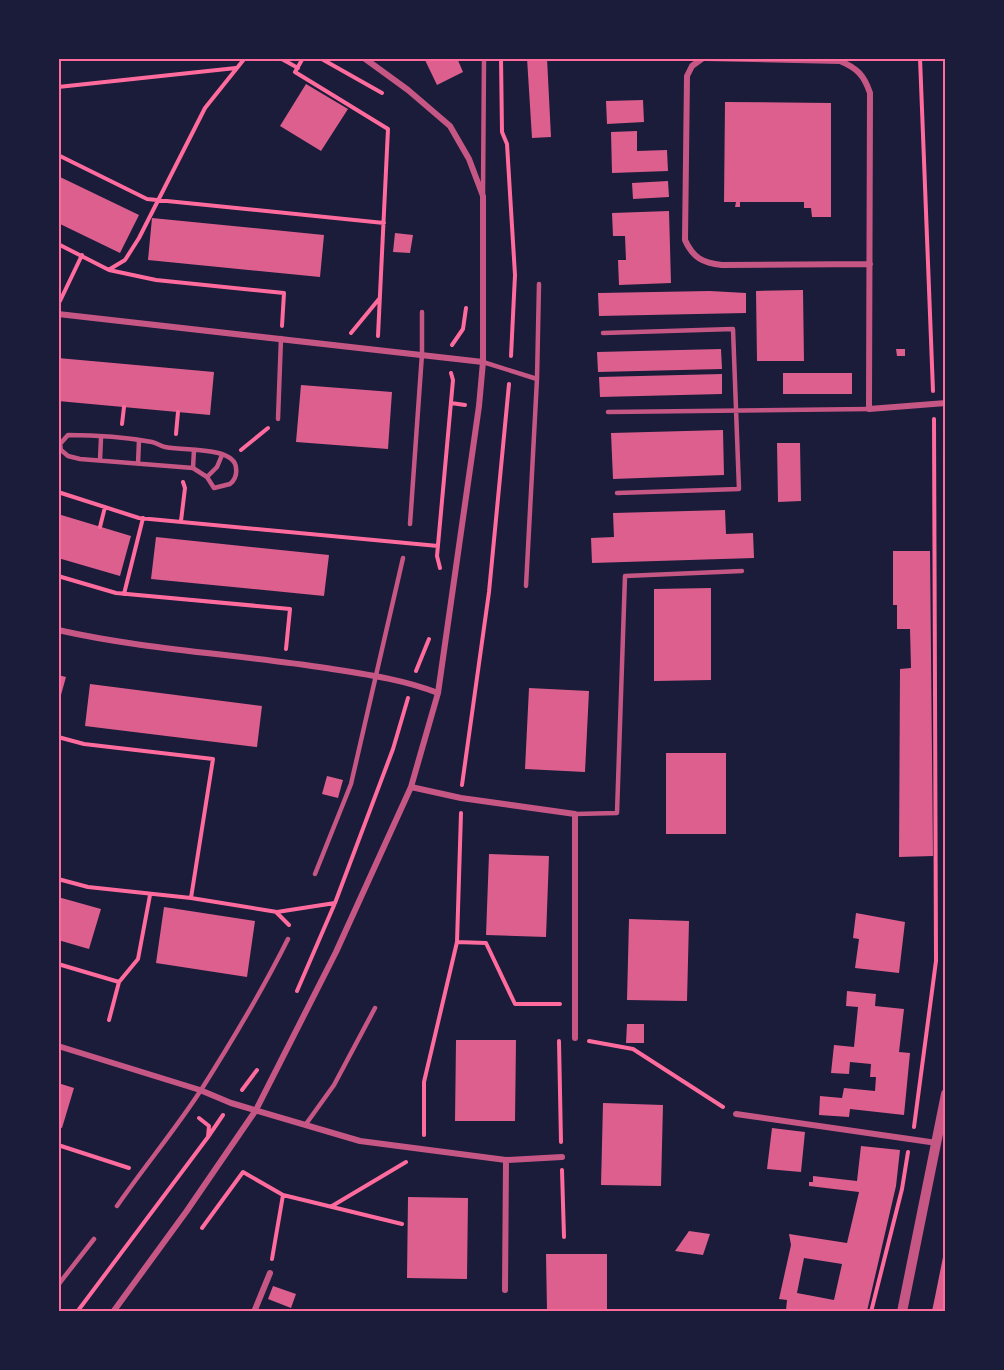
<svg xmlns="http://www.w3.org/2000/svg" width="1004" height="1370" font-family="'IBM Plex Sans',sans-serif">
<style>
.building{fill:#dd5f8e;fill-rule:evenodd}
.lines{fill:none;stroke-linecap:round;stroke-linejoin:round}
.path{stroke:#ff6b9d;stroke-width:4}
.service{stroke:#c65784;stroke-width:4.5}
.minor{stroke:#c65784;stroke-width:6}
.tertiary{stroke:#c65784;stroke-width:10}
.neatline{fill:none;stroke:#ff6b9d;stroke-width:2}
</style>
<rect width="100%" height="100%" fill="#1b1b3a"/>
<path class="building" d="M 424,58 L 457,58 L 463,72 L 437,85 Z
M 527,58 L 547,58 L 551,137 L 532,138 Z
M 306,84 L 348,109 L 321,151 L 280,126 Z
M 643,100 L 644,122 L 607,124 L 606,101 Z
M 725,102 L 831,103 L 831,217 L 812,217 L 811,208 L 804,208 L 804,202 L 740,202 L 740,207 L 735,207 L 736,202 L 724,202 Z
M 637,131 L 637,151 L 667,150 L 668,171 L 612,173 L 611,132 Z
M 58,176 L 139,215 L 120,253 L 58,223 Z
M 668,181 L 669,197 L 633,199 L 632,183 Z
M 669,211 L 671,283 L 619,285 L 618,260 L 626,260 L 625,236 L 613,236 L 612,213 Z
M 152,218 L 324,235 L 320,277 L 148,260 Z
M 395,233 L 413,235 L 410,253 L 393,252 Z
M 803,290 L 804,361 L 757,361 L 756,291 Z
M 710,291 L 746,293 L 746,313 L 599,316 L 598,293 Z
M 721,349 L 722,369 L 598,372 L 597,352 Z
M 896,349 L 905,349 L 905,356 L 897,356 Z
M 58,358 L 214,372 L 210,415 L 58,401 Z
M 783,373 L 852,373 L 852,394 L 783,394 Z
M 722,374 L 722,394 L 600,397 L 599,377 Z
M 301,385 L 392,392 L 388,449 L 296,442 Z
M 723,430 L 724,475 L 613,479 L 611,433 Z
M 777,443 L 800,443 L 801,501 L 778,502 Z
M 725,510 L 726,534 L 753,533 L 754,558 L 592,563 L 591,538 L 614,537 L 613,513 Z
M 58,514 L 131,536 L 120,576 L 58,558 Z
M 156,537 L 329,555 L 324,596 L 151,579 Z
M 893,551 L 930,551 L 933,856 L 899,857 L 900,669 L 911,668 L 910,629 L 897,629 L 897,605 L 893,605 Z
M 711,588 L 711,680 L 654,681 L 654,589 Z
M 58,675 L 66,677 L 59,702 L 58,702 Z
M 90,684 L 262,706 L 257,747 L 85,726 Z
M 529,688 L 589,691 L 585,772 L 525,769 Z
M 666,753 L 726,753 L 726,834 L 666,834 Z
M 327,776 L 343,780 L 338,798 L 322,794 Z
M 489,854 L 549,856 L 546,937 L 486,935 Z
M 58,897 L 101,909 L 89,949 L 58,940 Z
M 164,907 L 255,921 L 247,977 L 156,963 Z
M 856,913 L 905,922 L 899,973 L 855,968 L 859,939 L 853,938 Z
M 629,919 L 689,921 L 687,1001 L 627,1000 Z
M 847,991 L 876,994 L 875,1006 L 904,1009 L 899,1052 L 910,1053 L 904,1115 L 850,1109 L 849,1117 L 819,1115 L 820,1096 L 842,1098 L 844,1088 L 875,1091 L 876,1077 L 870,1077 L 871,1064 L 850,1062 L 849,1074 L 831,1073 L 834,1045 L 854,1047 L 858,1007 L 846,1006 Z
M 627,1024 L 644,1024 L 644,1043 L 626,1043 Z
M 456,1040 L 516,1040 L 515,1121 L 455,1121 Z
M 58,1083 L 74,1088 L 62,1128 L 58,1127 Z
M 603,1103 L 663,1105 L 661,1186 L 601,1185 Z
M 772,1128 L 805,1132 L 801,1172 L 767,1169 Z
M 861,1146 L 900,1150 L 896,1186 L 867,1311 L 786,1310 L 787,1300 L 779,1299 L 791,1245 L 789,1234 L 847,1243 L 859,1192 L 809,1186 L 809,1182 L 813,1182 L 813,1176 L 857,1181 ZM 804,1258 L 842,1264 L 834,1300 L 797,1293 Z
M 408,1197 L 468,1198 L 467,1279 L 407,1278 Z
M 689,1231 L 710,1234 L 703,1255 L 675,1251 Z
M 944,1252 L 945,1311 L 932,1311 L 935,1297 Z
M 546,1254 L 607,1254 L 607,1311 L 547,1311 Z
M 273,1286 L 296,1294 L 291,1308 L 268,1299 Z"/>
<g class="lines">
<path class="path" d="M 280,58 L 298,68
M 303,58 L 295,72 L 388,129 L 378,336
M 320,58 L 382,93
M 501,58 L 502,132 L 507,144 L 515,275 L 511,356
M 920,58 L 933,391
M 58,87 L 236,68
M 58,155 L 147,199 L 384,223
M 58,244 L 109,270 L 156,280 L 284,293 L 282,326
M 110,269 L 125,260 L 139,238 L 205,108 L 245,58
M 60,301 L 82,255
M 351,333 L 379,299
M 452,345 L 463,329 L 466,308
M 451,403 L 465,405
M 122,424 L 124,407
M 176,434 L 178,412
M 241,450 L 268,428
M 58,492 L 139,518 L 438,546
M 181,521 L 185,488 L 183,482
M 100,527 L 105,507
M 440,568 L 437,556 L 453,380 L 451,373
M 58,576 L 116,593 L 290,609 L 286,649
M 124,594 L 143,518
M 416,671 L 429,639
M 58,737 L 84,744 L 213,759 L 191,898 L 277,912 L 335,903
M 462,785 L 489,592 L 509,384
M 58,879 L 88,887 L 191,898
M 277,913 L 289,925
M 457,942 L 486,943 L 515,1004 L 560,1004
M 58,964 L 119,982 L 109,1020
M 119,982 L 138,959 L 150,895
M 297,991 L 335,903 L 393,749 L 408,698
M 559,1041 L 561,1142
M 589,1041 L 633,1049 L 723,1107
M 242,1090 L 257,1070
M 914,1127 L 936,961 L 934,419
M 424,1135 L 424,1082 L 457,942 L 461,813
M 208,1137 L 223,1115
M 58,1145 L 129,1168
M 562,1170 L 564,1237
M 332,1206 L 406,1162
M 202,1228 L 243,1172 L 283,1195 L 402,1224
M 272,1259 L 283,1195
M 77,1312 L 208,1137 L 209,1126 L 199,1118
M 871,1312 L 902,1189 L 908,1152"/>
<path class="service" d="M 483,193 L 484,58
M 603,333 L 733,329 L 739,489 L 617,493
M 483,362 L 537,379 L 526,586
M 537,379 L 539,284
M 608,412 L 869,409
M 278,419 L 281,338
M 68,435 C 95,435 125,437 152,442 C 157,443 160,446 165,447 C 181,451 235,446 236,468 C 237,475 235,480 230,484 L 214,488 L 207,477 L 193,468 L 80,459 L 68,456 L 61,450 L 60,444 Z
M 100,460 L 101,438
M 138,464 L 139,440
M 193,468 L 194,450
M 207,477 L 217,467 L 222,455
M 410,524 L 422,354 L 422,312
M 575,814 L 617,813 L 625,576 L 742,571
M 315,874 L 351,784 L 403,558
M 306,1124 L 334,1085 L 375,1008
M 117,1206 C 144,1167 175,1130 201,1090 C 232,1041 262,991 288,939
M 58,1285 L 94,1239"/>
<path class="minor" d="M 703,58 L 692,66 L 687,76 L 685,240 C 693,258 703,263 722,265 L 870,264
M 706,58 L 840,61 C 857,68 864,75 870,93 L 869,409 L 946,403
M 58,314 L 483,362
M 58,630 C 146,650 237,654 326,668 C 364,674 402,679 438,693
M 411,787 L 461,798 L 575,814 L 575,1038
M 58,1046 L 200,1090 L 231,1103 L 360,1141 L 506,1160 L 562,1157
M 736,1114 L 937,1143
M 505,1290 L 506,1160
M 113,1312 L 186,1212 L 256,1110 L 336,952 L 411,787 L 438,693 L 479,406 L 483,362 L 483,196 L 469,159 L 450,126 L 408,90 L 364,58
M 254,1312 L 270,1273"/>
<path class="tertiary" d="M 902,1312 L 946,1094"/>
</g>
<rect width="1004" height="1370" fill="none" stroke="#1b1b3a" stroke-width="120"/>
<rect x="60" y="60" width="884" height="1250" class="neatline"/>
</svg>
